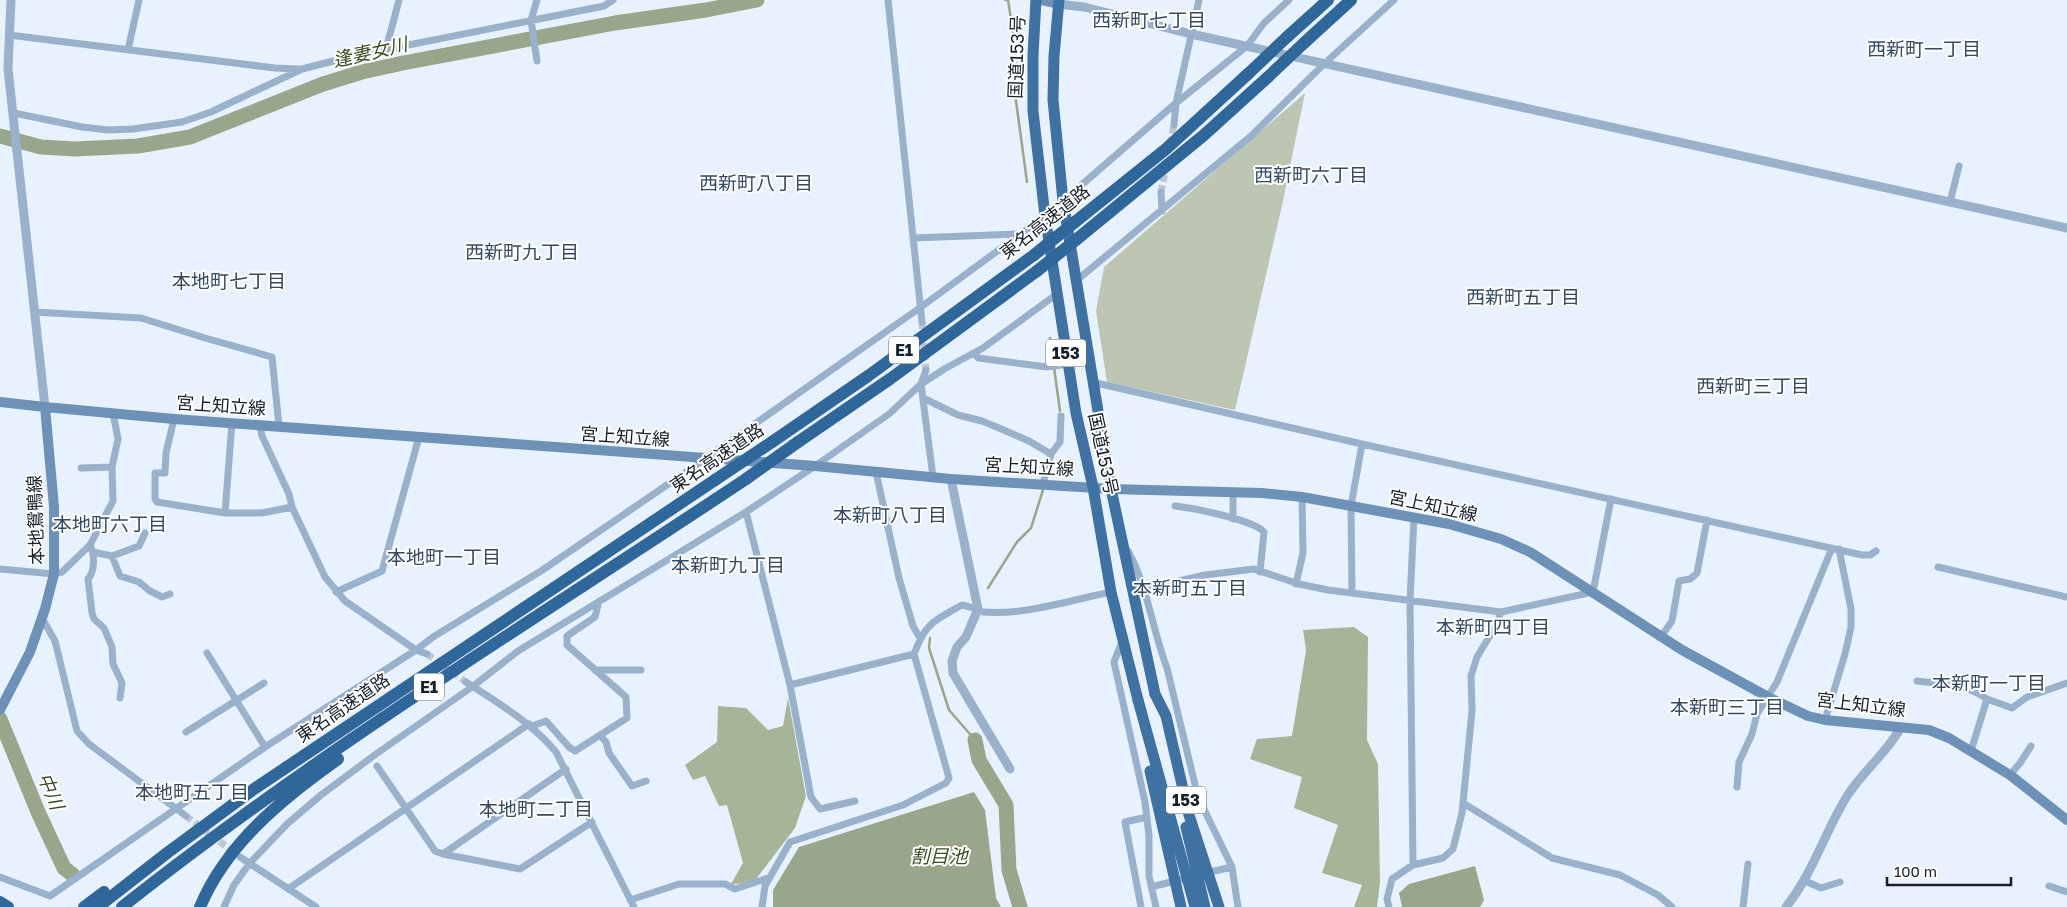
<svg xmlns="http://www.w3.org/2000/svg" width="2067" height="907" font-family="'Golos Text','Noto Sans JP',sans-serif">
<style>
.green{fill:#bcc6b2}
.forest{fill:#a7b498}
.water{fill:#9aa68b}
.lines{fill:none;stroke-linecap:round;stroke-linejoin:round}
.stream{stroke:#9aa68b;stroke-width:2.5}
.river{stroke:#9aa68b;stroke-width:15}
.minor-tunnel{stroke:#bdc8d4;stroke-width:7;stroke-dasharray:7 3.5;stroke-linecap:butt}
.minor{stroke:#99b1cb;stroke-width:7}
.tertiary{stroke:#99b1cb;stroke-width:9}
.secondary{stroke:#6e92b7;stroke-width:10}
.trunk{stroke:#3f71a2;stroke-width:11}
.motorway{stroke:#30679b;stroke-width:12}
.trunk-bridge{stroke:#3f71a2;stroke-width:11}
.motorway-bridge{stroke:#30679b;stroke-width:12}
.labels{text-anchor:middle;stroke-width:4;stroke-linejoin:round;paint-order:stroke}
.shield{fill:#fff;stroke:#5d646b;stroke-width:1}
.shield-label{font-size:16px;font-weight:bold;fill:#17212c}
.street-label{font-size:18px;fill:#17212c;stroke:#fff}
.neighbourhood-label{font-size:19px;fill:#334b63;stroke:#fff}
.water-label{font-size:19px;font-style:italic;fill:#3c4e22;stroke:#fff}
</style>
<rect width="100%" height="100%" fill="#e7f2fe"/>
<path class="green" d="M 1305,93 L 1283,201 L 1235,410 L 1107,382 L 1096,311 L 1104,267 Z"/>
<path class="forest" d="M 1354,627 L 1368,637 L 1367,740 L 1378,764 L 1380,882 L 1377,907 L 1354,907 L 1362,885 L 1322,873 L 1338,825 L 1294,808 L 1302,777 L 1250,759 L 1257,739 L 1292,736 L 1306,650 L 1303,630 Z
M 788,698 L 806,796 L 795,828 L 753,883 L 731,884 L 743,863 L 727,805 L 719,806 L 705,776 L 693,780 L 685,765 L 717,742 L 718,706 L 746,708 L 768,730 L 783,726 Z"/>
<path class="water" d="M 974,792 L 985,810 L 996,898 L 1001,907 L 773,907 L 773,890 L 799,847 Z
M 1475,866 L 1484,900 L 1480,907 L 1402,907 L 1399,893 L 1409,884 Z"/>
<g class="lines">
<path class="stream" d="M 1005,0 L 1008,0 L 1016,51 L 1014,86 L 1027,182
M 1050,338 L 1060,411
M 988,588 L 1017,542 L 1031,528 L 1043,490
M 930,638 L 929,648 L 949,710 L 975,740"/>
<path class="river" d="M 0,136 L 41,147 L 75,149 L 138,146 L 190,137 L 323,84 L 362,72 L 403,63 L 615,23 L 706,10 L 757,0
M 0,719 L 38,812 L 64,868 L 73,875
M 975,740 L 979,760 L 1006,805 L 1009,870 L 1020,907"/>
<path class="minor-tunnel" d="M 1170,144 L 1174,125
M 1161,192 L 1166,167
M 922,322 L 926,370
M 427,654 L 466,682
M 186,816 L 236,854"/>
<path class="minor" d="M 537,0 L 531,20 L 537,61
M 888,0 L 922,322
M 9,35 L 275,68 L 299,69
M 386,49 L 399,0
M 128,50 L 139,0
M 14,113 L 82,127 L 108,130 L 133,129 L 182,122 L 211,112 L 302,69 L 353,56 L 604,6 L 613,0
M 1174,125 L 1176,103 L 1199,0
M 1161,192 L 1162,211
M 1063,201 L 1176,103 L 1247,46 L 1264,23 L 1289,0
M 1950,202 L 1959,166
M 914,238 L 1018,234
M 1077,280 L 1251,136 L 1325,63 L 1394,0
M 34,312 L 141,318 L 205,338 L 272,357 L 279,426
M 975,353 L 978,358 L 1047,367 L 1068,364
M 926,370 L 921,384 L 933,477
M 1092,382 L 1362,444 L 1862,555 L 1870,555 L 1876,551
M 923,398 L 958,415 L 982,421 L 999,428 L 1029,441 L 1051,454
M 174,419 L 166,453 L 165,473 L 155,473 L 155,499 L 157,502 L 225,513 L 262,513 L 292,507
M 260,425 L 262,436 L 289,494 L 292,507 L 325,577 L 345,601 L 416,650 L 427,654
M 81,468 L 112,467
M 876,472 L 899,578 L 913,626 L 920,638
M 1043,484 L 1051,454 L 1060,442 L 1061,416
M 1233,494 L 1233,519
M 1175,506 C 1193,508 1254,520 1264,532 L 1260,572
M 746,512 L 790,685 L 811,797 L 820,809 L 855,801
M 225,513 L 232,422
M 90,545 C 95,555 95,571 88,579 L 92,613 L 94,619 L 104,628 L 112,647 L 113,664 L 122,683 L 120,698
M 1128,551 C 1148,587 1152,629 1167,668 L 1198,797 L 1232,867 L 1238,907
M 93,552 L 112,556 L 139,546 L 145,533
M 112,556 L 120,576 L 139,582 L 150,591 L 162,597 L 170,594
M 1938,567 L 2067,597
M 0,569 L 54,574 L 62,572 L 90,545 L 113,501 L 112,467 L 118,439 L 113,413
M 1296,584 L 1303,553 L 1302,497
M 1145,589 L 1205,575 L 1254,569 L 1299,584 L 1328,590 L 1501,612 L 1593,592 L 1611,499
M 336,592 L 382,571 L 419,437
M 1352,593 L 1351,506 L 1362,444
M 977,611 C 1016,618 1071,600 1111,592
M 42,618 L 55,641 L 77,731 L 89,744 L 186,816
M 1660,638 L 1672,621 L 1679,581 L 1690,579 L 1697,573 L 1707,520
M 1123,639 L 1114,662 L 1145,802 L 1149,836 L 1149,876 L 1156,907
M 207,653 L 265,747
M 595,670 L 641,670
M 1917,681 C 1942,684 1966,684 1987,699 L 1971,751
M 466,682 C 498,703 531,722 556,752 L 634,907
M 790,685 L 914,654
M 1987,699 L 2012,708 L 2027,697 L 2067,683
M 1825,720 L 1845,654 L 1851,627 L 1851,609 L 1839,549
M 532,726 L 546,721 L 569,747 L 575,751 L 627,718 L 626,697 L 567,645 L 567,636 L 595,617 L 599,601
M 186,732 L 264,683
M 600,735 L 606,742 L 609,753 L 632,786 L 646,781
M 377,766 L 435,851 L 443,854 L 520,869 L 592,822
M 2010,775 L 2020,763 L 2031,746
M 1737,787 L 1739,762 L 1752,734 L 1757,714 L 1777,682 L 1832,548
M 1463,803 L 1552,858 L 1620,875 L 1658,895 L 1672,907
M 443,854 L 566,769
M 240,857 L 316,907
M 1413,865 L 1410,601 L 1414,517
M 1206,873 L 1232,867
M 0,877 L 50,896 L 265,747 L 416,650 L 433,637 L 541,571 L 705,459 L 921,307 L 1045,216
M 1805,881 L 1821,888 L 1840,882
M 2049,886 L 2067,892
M 1151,887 L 1191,877
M 288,889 L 529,724
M 630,900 L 679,884 L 725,884 L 735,889 L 768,878
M 224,907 L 234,885 L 249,864 L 287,824 L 321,795 L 376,754 L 472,687 L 518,651 L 746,512 L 815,466 L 889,414 L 921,384 L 946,368 L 983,348 L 1057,294
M 762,907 L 765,886 L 790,842 L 903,805 L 946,783 L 949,778 L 914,654 C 926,622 934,621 962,605 L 978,609
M 1141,907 L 1125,822 L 1147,817
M 1389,907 L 1387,899 L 1392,879 L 1413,865 L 1443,858 L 1453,849 L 1462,813 L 1472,711 L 1471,676 L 1477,657 L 1497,624 L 1501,612
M 1743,907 L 1748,864"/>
<path class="tertiary" d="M 11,0 L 8,69 L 45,407
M 1058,4 L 1084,7 L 1191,34 L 2067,228
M 951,479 L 978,609 L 966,637 L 957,647 L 952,661 L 953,673 L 1010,769
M 1786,907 C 1813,873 1825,832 1847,796 C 1863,771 1887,753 1901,727"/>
<path class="secondary" d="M 1041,0 L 1058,4
M 0,402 L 45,407 L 174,419 L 815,466 L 951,479 L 1111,489 L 1262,493 L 1302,497 L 1449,524 L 1501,539 L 1530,552 L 1682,650 L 1770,698 L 1808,716 L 1825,720 L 1929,730 L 1949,738 L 2010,775 L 2067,820
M 0,710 L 30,652 L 45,609 L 54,574 L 54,507 L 45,407"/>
<path class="trunk" d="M 1036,0 L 1033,55 L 1033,111 L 1045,216 L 1076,413 L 1093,487 L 1111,592 L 1138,700
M 1059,0 L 1054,56 L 1053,100 L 1063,201 L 1111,489 L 1155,694"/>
<path class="motorway" d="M 1287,37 L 1328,0
M 1304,43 L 1351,0
M 1075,222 L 1166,149 L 1249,73
M 1077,239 L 1204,135 L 1268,77
M 772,442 L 868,376 L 1034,255
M 798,442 L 890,379 L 1037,271
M 0,902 L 8,907
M 84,907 L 104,892
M 98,907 L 167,853 L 254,789 L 715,480
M 122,907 C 320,750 536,619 746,479
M 200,907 C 227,843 283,798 338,759"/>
<path class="trunk-bridge" d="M 1155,694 L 1166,716 L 1189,815 L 1219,907
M 1138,700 L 1195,907
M 1150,771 L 1181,907
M 1186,827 L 1205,907"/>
<path class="motorway-bridge" d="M 1249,73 L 1287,37
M 1268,77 L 1304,43
M 1034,255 L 1075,222
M 1037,271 L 1077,239
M 746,479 L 798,442
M 715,480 L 772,442"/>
</g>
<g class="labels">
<g class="shield">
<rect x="889" y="336.5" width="30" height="27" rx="4"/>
<rect x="1046" y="339.5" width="40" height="27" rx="4"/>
<rect x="414" y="673.5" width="30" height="27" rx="4"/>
<rect x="1166" y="786.5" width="40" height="27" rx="4"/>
</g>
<g class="shield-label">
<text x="904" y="356">E1</text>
<text x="1066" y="359">153</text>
<text x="429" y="693">E1</text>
<text x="1186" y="806">153</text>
</g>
<g class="street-label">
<text transform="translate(1017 57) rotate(-88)" y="6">国道153号</text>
<text transform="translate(1045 222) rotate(-38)" y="6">東名高速道路</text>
<text transform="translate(221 406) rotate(4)" y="6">宮上知立線</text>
<text transform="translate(625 437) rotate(4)" y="6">宮上知立線</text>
<text transform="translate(1103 454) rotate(78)" y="6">国道153号</text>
<text transform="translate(717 458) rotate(-34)" y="6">東名高速道路</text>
<text transform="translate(1029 467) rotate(3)" y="6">宮上知立線</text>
<text transform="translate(1433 506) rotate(12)" y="6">宮上知立線</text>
<text transform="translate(36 520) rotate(-92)" y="6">本地鴛鴨線</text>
<text transform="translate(1861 705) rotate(7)" y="6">宮上知立線</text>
<text transform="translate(343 708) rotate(-34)" y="6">東名高速道路</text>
</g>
<g class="neighbourhood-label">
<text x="1149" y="27">西新町七丁目</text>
<text x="1924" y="56">西新町一丁目</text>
<text x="1311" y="182">西新町六丁目</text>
<text x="756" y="190">西新町八丁目</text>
<text x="522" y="259">西新町九丁目</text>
<text x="229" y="288">本地町七丁目</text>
<text x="1523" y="304">西新町五丁目</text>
<text x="1753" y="393">西新町三丁目</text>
<text x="890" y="522">本新町八丁目</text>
<text x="110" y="531">本地町六丁目</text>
<text x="444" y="564">本地町一丁目</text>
<text x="728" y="572">本新町九丁目</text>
<text x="1190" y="595">本新町五丁目</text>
<text x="1493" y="634">本新町四丁目</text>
<text x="1989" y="690">本新町一丁目</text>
<text x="1727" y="714">本新町三丁目</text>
<text x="192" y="799">本地町五丁目</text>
<text x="536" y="816">本地町二丁目</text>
</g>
<g class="water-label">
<text transform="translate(370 52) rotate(-13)" y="7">逢妻女川</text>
<text transform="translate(51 791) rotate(67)" y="7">中川</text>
<text x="939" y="863">割目池</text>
</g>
</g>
<path d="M1887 877v8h124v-8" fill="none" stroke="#17212c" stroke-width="2.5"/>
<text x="1894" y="877" font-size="15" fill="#17212c" stroke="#ffffff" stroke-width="4" paint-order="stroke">100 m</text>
</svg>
